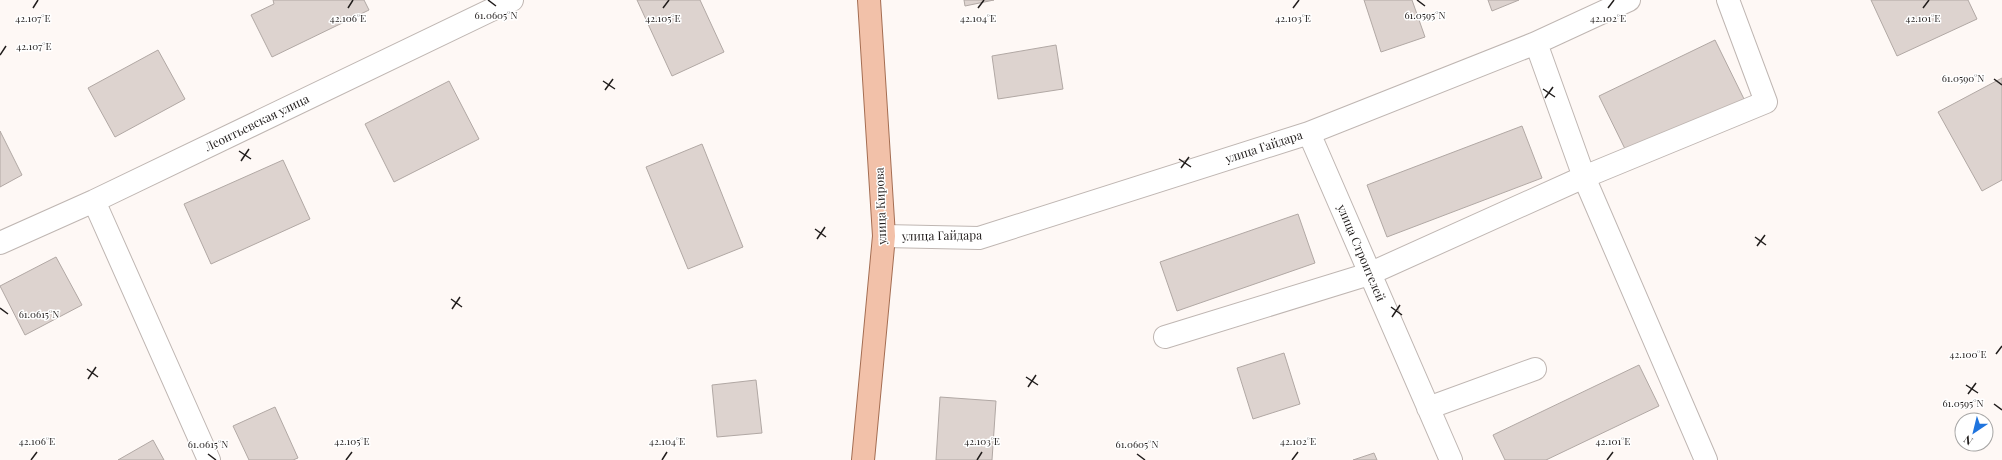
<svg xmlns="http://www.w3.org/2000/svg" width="2002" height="460" font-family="'Playfair Display',serif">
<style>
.building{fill:#ddd3cf;stroke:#b1a8a4}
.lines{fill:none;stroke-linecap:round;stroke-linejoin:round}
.minor-casing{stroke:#bfb6b2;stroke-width:24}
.major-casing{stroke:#a46d52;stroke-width:24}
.minor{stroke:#fff;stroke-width:22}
.major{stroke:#f2c1a9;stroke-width:22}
.ticks{fill:none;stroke:#211d1c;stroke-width:1.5}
.labels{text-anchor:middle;stroke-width:3;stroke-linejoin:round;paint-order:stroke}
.street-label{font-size:12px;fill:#211d1c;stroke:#fff}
.ticks-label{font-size:10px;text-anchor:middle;fill:#211d1c;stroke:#fff;stroke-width:3;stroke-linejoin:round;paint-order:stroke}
</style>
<rect width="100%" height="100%" fill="#fef8f5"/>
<path class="building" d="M 273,0 L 364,0 L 369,10 L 272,57 L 251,15 L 274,4 Z
M 637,0 L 700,0 L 724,52 L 672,76 Z
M 964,0 L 994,0 L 965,6 Z
M 1364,0 L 1412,0 L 1425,37 L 1381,52 Z
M 1488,0 L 1519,0 L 1492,11 Z
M 1871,0 L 1968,0 L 1977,19 L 1897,56 Z
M 1715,40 L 1744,99 L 1628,155 L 1599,96 Z
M 1056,45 L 1063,89 L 998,99 L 992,56 Z
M 158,50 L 185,99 L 115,137 L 88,88 Z
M 2002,78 L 2002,180 L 1982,191 L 1938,112 Z
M 449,81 L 479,139 L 394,182 L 365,124 Z
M 1522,126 L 1542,178 L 1387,237 L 1367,185 Z
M 0,131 L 22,175 L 0,187 Z
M 702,144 L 743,247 L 688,269 L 646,167 Z
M 283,160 L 310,219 L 211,264 L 184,204 Z
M 1298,214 L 1315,263 L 1177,311 L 1160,262 Z
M 56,257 L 82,305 L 25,335 L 0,286 Z
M 1284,353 L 1300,404 L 1253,419 L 1237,368 Z
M 1639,365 L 1659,406 L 1546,460 L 1505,460 L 1493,435 Z
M 756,380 L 762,433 L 717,437 L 712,385 Z
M 940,397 L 996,401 L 992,460 L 936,460 Z
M 275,407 L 298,458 L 293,460 L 249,460 L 233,426 Z
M 153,440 L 164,460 L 118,460 Z
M 1374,453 L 1377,460 L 1353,460 Z"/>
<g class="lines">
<defs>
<path id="minor" d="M 1536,43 L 1584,177 L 1706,460
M 1309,133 L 1451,460
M 94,201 L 209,460
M 884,236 L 979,238 L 1309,133 L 1536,43 L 1629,0
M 0,243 L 94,201 L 512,0
M 1165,337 L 1369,274 L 1584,177 L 1766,102 L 1728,0
M 1428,408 L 1535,369"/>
<path id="major" d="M 863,460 L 884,236 L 869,0"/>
</defs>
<use href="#minor" class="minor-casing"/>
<use href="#major" class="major-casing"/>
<use href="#minor" class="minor"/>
<use href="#major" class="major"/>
</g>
<path class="ticks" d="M 488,0 L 496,6M 1417,0 L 1425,6M 33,8 L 38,0M 348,8 L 353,0M 663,8 L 669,0M 978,8 L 984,0M 1293,8 L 1299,0M 1608,8 L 1614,0M 1923,8 L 1929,0M 0,55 L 6,46M 1994,79 L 2002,85M 603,81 L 615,89M 1543,89 L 1555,97M 605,90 L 613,79M 1545,98 L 1553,87M 239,151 L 251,159M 1179,159 L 1191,167M 241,161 L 249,149M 1181,168 L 1189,157M 815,229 L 826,237M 1755,237 L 1766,245M 817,239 L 825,227M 1757,246 L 1765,235M 451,299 L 462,307M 1391,307 L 1402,315M 0,308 L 8,314M 452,309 L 460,297M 1392,317 L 1400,305M 1996,354 L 2002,346M 87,369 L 98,377M 1026,377 L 1038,385M 88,379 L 96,367M 1966,385 L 1978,393M 1028,387 L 1036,375M 1968,394 L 1976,383M 1994,404 L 2002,410M 208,454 L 216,460M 1137,454 L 1145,460M 31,460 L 37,452M 346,460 L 352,452M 662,460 L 667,452M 977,460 L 982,452M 1292,460 L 1298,452M 1607,460 L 1613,452"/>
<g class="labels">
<g class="street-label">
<text transform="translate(257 123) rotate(-26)" y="4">Леонтьевская улица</text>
<text transform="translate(1264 147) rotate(-18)" y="4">улица Гайдара</text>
<text transform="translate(881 206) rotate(-92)" y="4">улица Кирова</text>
<text transform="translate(942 236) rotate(-1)" y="4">улица Гайдара</text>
<text transform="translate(1361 253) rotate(67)" y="4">улица Строителей</text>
</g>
</g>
<g class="ticks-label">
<text x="496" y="19">61.0605°N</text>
<text x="1425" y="19">61.0595°N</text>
<text x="33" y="22">42.107°E</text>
<text x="348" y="22">42.106°E</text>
<text x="663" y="22">42.105°E</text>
<text x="978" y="22">42.104°E</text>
<text x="1293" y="22">42.103°E</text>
<text x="1608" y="22">42.102°E</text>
<text x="1923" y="22">42.101°E</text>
<text x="34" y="50">42.107°E</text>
<text x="1963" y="82">61.0590°N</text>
<text x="39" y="318">61.0615°N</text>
<text x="1968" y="358">42.100°E</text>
<text x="1963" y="407">61.0595°N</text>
<text x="37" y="445">42.106°E</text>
<text x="352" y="445">42.105°E</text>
<text x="667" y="445">42.104°E</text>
<text x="982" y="445">42.103°E</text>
<text x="1298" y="445">42.102°E</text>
<text x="1613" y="445">42.101°E</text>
<text x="208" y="448">61.0615°N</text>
<text x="1137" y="448">61.0605°N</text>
</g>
<g transform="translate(1974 432) rotate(215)"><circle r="19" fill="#ffffff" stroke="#a6a5a4"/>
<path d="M0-3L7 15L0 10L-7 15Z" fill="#1f74de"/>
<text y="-6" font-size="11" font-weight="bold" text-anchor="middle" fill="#211d1c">N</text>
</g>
</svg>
